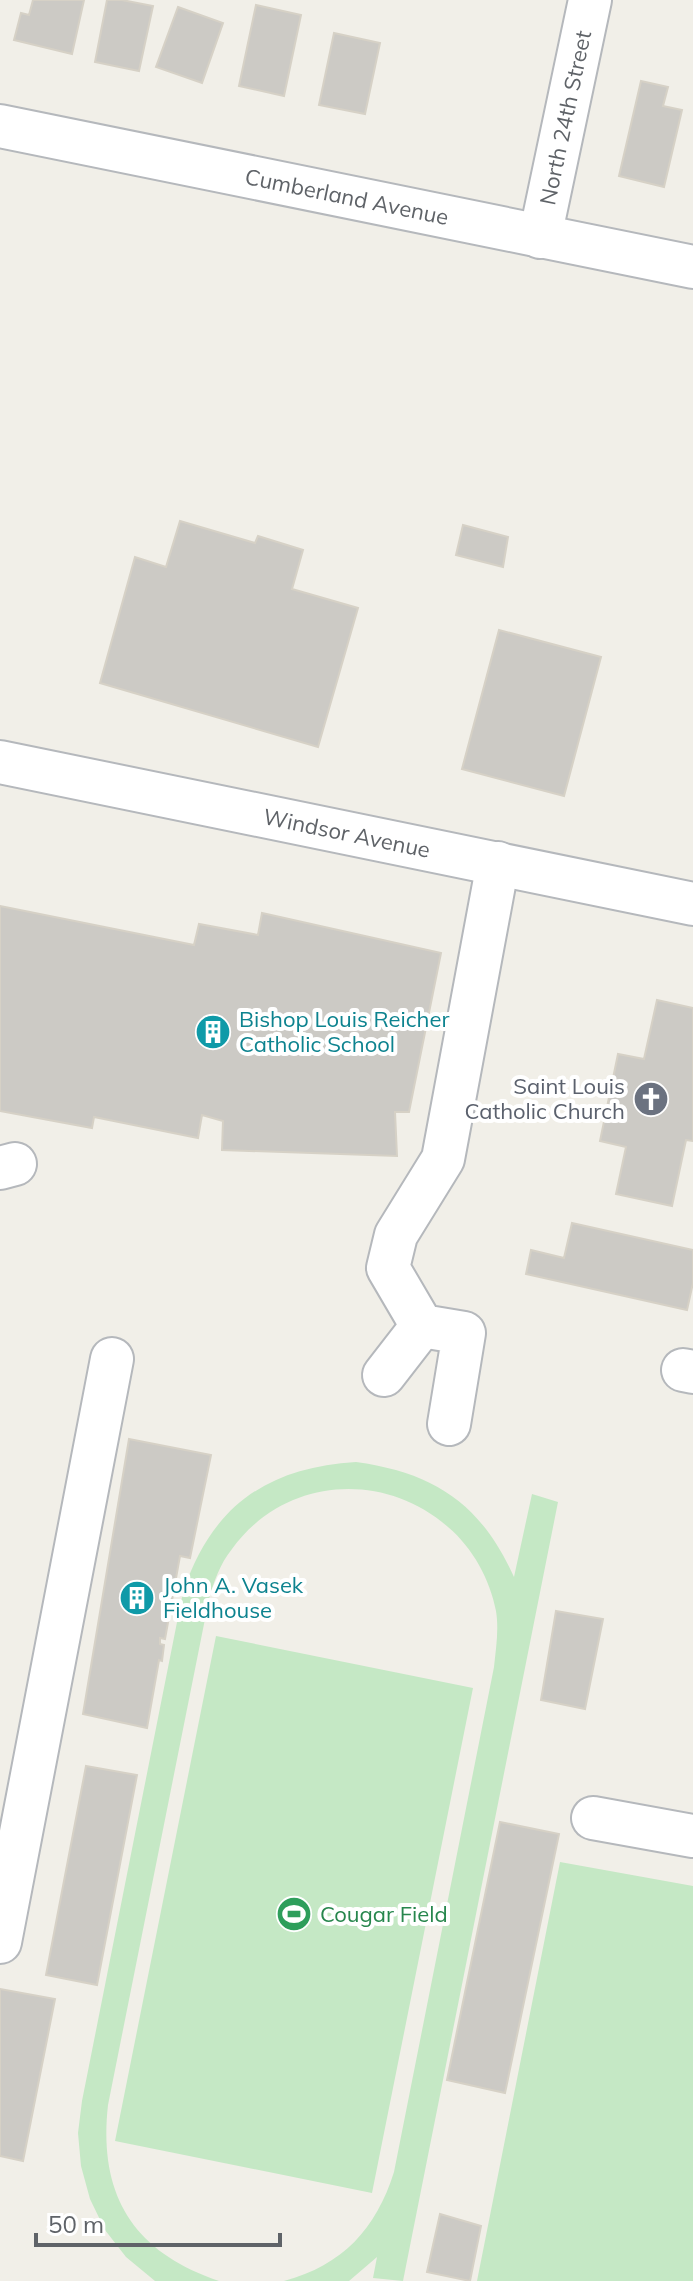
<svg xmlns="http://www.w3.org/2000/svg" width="693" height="2281" font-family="Mulish,sans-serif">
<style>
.green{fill:#c5e8c5}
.building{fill:#cccac5;stroke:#d6d1c6;stroke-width:2}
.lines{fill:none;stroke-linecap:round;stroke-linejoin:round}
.minor-casing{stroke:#b5b8bc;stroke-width:46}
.minor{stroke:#fff;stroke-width:42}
.labels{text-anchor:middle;stroke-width:8;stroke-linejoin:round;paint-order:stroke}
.street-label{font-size:22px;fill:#5f6368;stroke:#fff}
.culture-label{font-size:22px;fill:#0d838f;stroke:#fff;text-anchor:start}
.worship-label{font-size:22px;fill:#5b616d;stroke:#fff;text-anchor:end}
.leisure-label{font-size:22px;fill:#27864d;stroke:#fff;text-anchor:start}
</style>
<rect width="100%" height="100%" fill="#f1efe8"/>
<path class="green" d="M 356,1462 C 435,1473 481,1504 514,1577 L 532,1494 L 558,1502 L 403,2281 L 373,2278 L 377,2257 L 349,2281 L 284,2281 C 343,2265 376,2229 394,2172 L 494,1667 C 496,1648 499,1630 496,1611 C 490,1580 473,1548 448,1527 C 383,1470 284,1477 232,1549 C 220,1564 214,1581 209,1599 L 108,2105 C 98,2195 133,2252 219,2281 L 155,2281 L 126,2257 L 105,2230 L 90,2199 L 81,2166 L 78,2133 L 82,2101 L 183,1592 C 212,1506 266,1468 356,1462 Z
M 216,1636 L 473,1688 L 372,2193 L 115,2141 Z
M 560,1862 L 693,1886 L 693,2281 L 477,2281 Z"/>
<path class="building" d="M 33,0 L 84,0 L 72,54 L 14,40 L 21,13 L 29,15 Z
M 107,0 L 122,0 L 153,6 L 139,71 L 95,62 Z
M 256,5 L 301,15 L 284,96 L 239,86 Z
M 178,7 L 223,23 L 202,83 L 156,67 Z
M 334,33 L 380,43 L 365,114 L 319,105 Z
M 641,81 L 668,87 L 663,106 L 682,110 L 664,187 L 619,176 Z
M 180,521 L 255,543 L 258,536 L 303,550 L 292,589 L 358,608 L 318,747 L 100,683 L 135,557 L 166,567 Z
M 463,525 L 508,537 L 503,567 L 456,555 Z
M 499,630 L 601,657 L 564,796 L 462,769 Z
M 0,906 L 194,945 L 199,924 L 258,935 L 262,913 L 441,953 L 409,1112 L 395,1112 L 397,1156 L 222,1150 L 223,1121 L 202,1115 L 198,1138 L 94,1117 L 92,1128 L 0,1111 Z
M 657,1000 L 693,1008 L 693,1141 L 686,1140 L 672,1206 L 616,1194 L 626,1147 L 600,1141 L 618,1054 L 644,1059 Z
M 572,1223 L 693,1250 L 693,1283 L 687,1310 L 526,1274 L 531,1250 L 564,1258 Z
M 129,1439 L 211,1455 L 190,1558 L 180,1556 L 165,1639 L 160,1638 L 160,1644 L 164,1645 L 162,1661 L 159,1660 L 147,1728 L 83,1714 Z
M 556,1611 L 603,1619 L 585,1709 L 541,1700 Z
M 86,1766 L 137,1775 L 97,1985 L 46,1975 Z
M 500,1822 L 559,1834 L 505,2093 L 447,2080 Z
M 0,1989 L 55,1999 L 23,2161 L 0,2156 Z
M 440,2214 L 481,2226 L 470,2281 L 427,2272 Z"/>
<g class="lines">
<defs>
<g id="minor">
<path id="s1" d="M 0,126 L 693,267"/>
<path id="s2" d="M 540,237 L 590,0"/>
<path id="s3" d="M 0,762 L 693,904"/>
<path d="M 0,1168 L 15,1164"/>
<path d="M 683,1370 L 693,1372"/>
<path d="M 384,1375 L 422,1326"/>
<path d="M 449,1424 L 464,1333 L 422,1326 L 388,1268 L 396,1235 L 443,1159 L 498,863"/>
<path d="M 593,1818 L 693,1836"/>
<path d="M 0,1942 L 112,1359"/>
</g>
</defs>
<use href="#minor" class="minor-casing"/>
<use href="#minor" class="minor"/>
</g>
<defs>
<symbol id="building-disc" viewBox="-11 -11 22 22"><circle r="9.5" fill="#0f9aa8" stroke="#fff"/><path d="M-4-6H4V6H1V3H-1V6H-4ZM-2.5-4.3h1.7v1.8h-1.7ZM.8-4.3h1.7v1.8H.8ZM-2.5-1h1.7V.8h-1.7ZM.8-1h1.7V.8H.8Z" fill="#fff"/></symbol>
<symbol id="church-disc" viewBox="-11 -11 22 22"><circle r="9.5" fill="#6b7280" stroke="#fff"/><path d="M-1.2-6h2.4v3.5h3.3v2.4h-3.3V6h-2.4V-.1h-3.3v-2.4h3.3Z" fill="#fff"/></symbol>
<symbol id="stadium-disc" viewBox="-11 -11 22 22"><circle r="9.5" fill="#2e9e5b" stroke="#fff"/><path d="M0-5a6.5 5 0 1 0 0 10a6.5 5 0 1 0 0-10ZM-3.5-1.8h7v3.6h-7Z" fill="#fff"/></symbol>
</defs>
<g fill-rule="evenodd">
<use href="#building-disc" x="193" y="1012" width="40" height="40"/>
<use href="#church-disc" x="631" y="1079" width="40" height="40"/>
<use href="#building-disc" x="117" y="1578" width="40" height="40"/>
<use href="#stadium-disc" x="274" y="1894" width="40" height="40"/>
</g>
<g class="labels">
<g class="street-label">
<text dy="8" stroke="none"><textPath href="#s2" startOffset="122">North 24th Street</textPath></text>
<text dy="8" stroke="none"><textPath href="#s1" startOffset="354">Cumberland Avenue</textPath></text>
<text dy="8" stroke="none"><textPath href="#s3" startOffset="354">Windsor Avenue</textPath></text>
</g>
<g class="culture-label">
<text x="239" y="1027">Bishop Louis Reicher<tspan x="239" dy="25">Catholic School</tspan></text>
<text x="163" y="1593">John A. Vasek<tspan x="163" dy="25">Fieldhouse</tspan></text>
</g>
<g class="worship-label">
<text x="625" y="1094">Saint Louis<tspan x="625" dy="25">Catholic Church</tspan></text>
</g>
<g class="leisure-label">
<text x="320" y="1922">Cougar Field</text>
</g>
</g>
<path d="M36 2233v12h244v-12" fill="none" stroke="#5f6368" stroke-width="4"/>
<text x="48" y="2233" font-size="24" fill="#5f6368" stroke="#ffffff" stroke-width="6" paint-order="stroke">50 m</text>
</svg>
